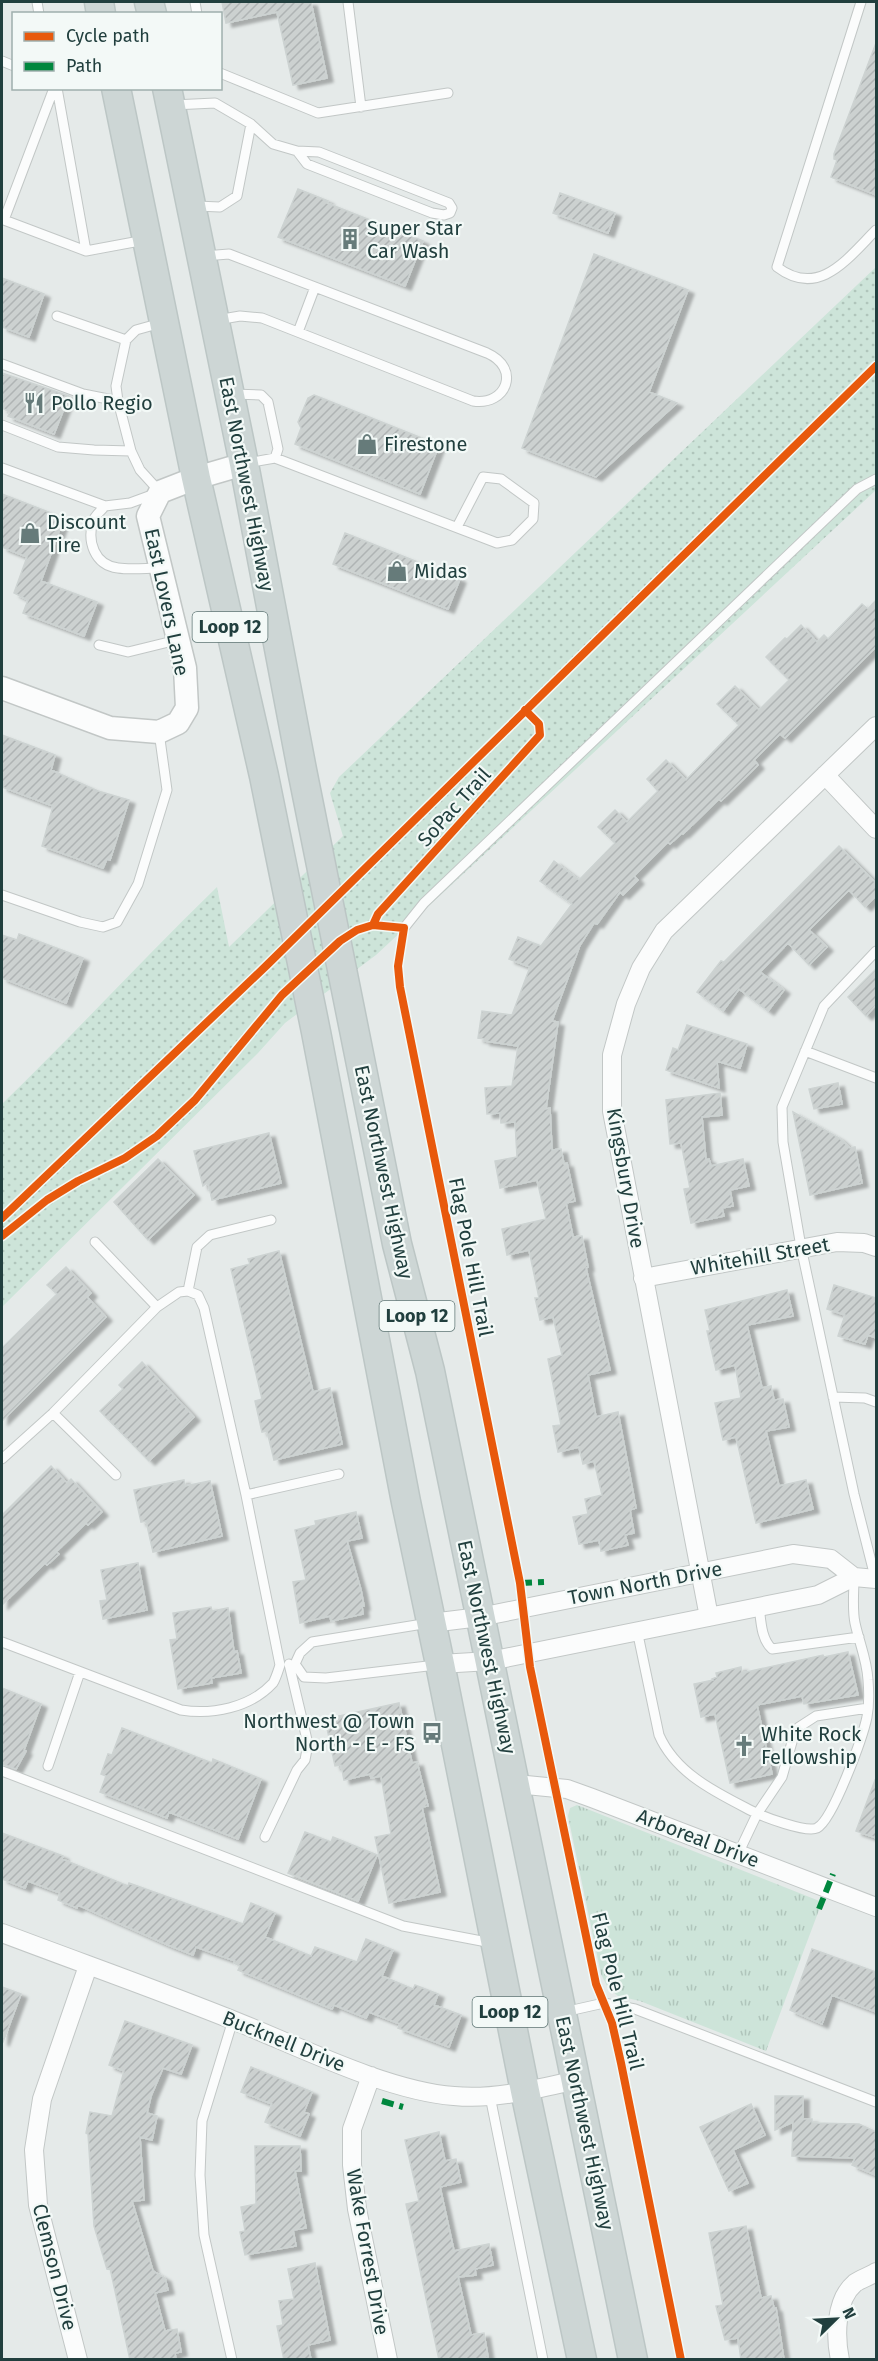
<svg xmlns="http://www.w3.org/2000/svg" width="878" height="2361" font-family="'Fira Sans',sans-serif">
<style>
.grass{fill:url(#grass-tufts)}
.park{fill:url(#park-dots)}
.building{fill:url(#building-hatch);stroke:#cdd3d2;stroke-width:1.5;filter:url(#shadow)}
.lines{fill:none;stroke-linecap:round;stroke-linejoin:round}
.service-casing{stroke:#c2c7c6;stroke-width:11}
.minor-casing{stroke:#c2c7c6;stroke-width:20}
.tertiary-casing{stroke:#c2c7c6;stroke-width:25}
.primary-casing{stroke:#bcc6c5;stroke-width:31}
.service{stroke:#fbfcfc;stroke-width:9}
.minor{stroke:#fbfcfc;stroke-width:18}
.tertiary{stroke:#fbfcfc;stroke-width:22}
.primary{stroke:#cdd6d5;stroke-width:28}
.quiet{stroke:#00873e;stroke-width:6;stroke-dasharray:12 6;stroke-linecap:butt}
.cycleway-casing{stroke:#f3f9f7;stroke-width:11}
.cycleway{stroke:#e8590c;stroke-width:8}
.labels{text-anchor:middle;stroke-width:4.5;stroke-linejoin:round;paint-order:stroke}
.shield{fill:#f3f9f7;stroke:#607776;stroke-width:1.5}
.shield-label{font-size:18px;font-weight:bold;fill:#213f3e}
.poi-label{font-size:20px;fill:#213f3e;stroke:#f3f9f7;text-anchor:start}
.street-label{font-size:20px;fill:#213f3e;stroke:#f3f9f7}
</style>
<defs>
<pattern id="grass-tufts" width="24" height="20" patternUnits="userSpaceOnUse" patternTransform="scale(1.5)"><rect width="24" height="20" fill="#cde4d9"/><path d="M3 7l-1-3M5 7V3M7 7l1-3M15 17l-1-3M17 17v-4M19 17l1-3" fill="none" stroke="#b0c5bb"/></pattern>
<pattern id="park-dots" width="8" height="8" patternUnits="userSpaceOnUse" patternTransform="scale(1.5)"><rect width="8" height="8" fill="#cde4d9"/><path d="M2 2h.1M6 6h.1" fill="none" stroke="#b0c5bb" stroke-width="1.8" stroke-linecap="round"/></pattern>
<pattern id="building-hatch" width="6" height="6" patternUnits="userSpaceOnUse" patternTransform="scale(1.5)"><rect width="6" height="6" fill="#ccd1d0"/><path d="M-1 1l2-2M0 6l6-6M5 7l2-2" fill="none" stroke="#afb4b4"/></pattern>
<filter id="shadow"><feDropShadow dx="6" dy="4" stdDeviation="1.5" flood-color="#0004"/></filter>
</defs>
<rect width="100%" height="100%" fill="#e5eae9"/>
<path class="grass" d="M 577,1805 L 822,1902 L 766,2051 L 640,2001 L 618,1996 L 608,1988 L 601,1974 L 568,1816 L 570,1808 Z"/>
<path class="park" d="M 876,267 L 876,490 L 376,955 L 285,1023 L 258,1053 L 2,1307 L 2,1104 C 75,1033 144,958 217,887 L 229,947 L 343,836 L 330,793 L 339,777 Z"/>
<path class="building" d="M 222,2 L 311,2 L 327,78 L 293,85 L 277,12 L 226,23 Z
M 876,43 L 876,195 L 831,177 L 837,160 L 834,159 L 834,154 Z
M 298,189 L 328,201 L 327,203 L 423,241 L 405,286 L 278,237 Z
M 560,193 L 615,213 L 608,233 L 553,213 Z
M 594,254 L 688,290 L 649,392 L 677,403 L 596,477 L 522,448 Z
M 2,278 L 44,294 L 29,337 L 2,327 Z
M 2,373 L 69,396 L 54,434 L 8,416 L 10,412 L 2,408 Z
M 314,395 L 439,445 L 420,494 L 295,444 L 301,428 L 298,422 L 308,398 Z
M 2,494 L 64,518 L 41,581 L 97,602 L 84,636 L 23,613 L 28,600 L 14,593 L 27,557 L 2,547 Z
M 345,533 L 460,579 L 448,609 L 333,564 Z
M 876,600 L 876,647 L 785,738 L 780,734 L 754,760 L 758,765 L 721,801 L 719,799 L 683,834 L 682,833 L 670,844 L 668,842 L 634,876 L 638,880 L 623,895 L 620,892 L 597,924 L 594,923 L 580,945 L 552,1021 L 558,1022 L 546,1109 L 550,1108 L 552,1150 L 561,1149 L 564,1164 L 567,1163 L 575,1201 L 566,1203 L 573,1237 L 582,1236 L 588,1267 L 586,1268 L 610,1370 L 588,1375 L 596,1417 L 618,1412 L 636,1508 L 630,1510 L 634,1533 L 625,1535 L 628,1545 L 601,1551 L 599,1540 L 579,1544 L 573,1517 L 588,1514 L 585,1499 L 602,1495 L 594,1461 L 583,1464 L 579,1447 L 558,1452 L 553,1426 L 561,1425 L 548,1359 L 562,1355 L 553,1317 L 540,1320 L 535,1298 L 539,1298 L 529,1250 L 507,1255 L 502,1229 L 546,1219 L 537,1180 L 500,1188 L 495,1161 L 517,1157 L 515,1122 L 501,1123 L 500,1113 L 487,1114 L 485,1088 L 512,1086 L 518,1046 L 484,1041 L 485,1039 L 478,1038 L 482,1011 L 512,1015 L 530,967 L 509,959 L 518,937 L 541,946 L 572,904 L 540,881 L 554,861 L 579,880 L 615,843 L 598,827 L 615,810 L 627,822 L 658,791 L 647,779 L 666,760 L 686,780 L 739,725 L 717,704 L 735,686 L 759,710 L 789,680 L 766,657 L 785,638 L 787,639 L 801,625 L 817,642 L 824,635 L 828,639 L 862,604 L 868,609 Z
M 2,735 L 55,755 L 51,770 L 98,791 L 129,800 L 110,860 L 107,859 L 103,868 L 42,846 L 53,806 L 2,787 Z
M 839,846 L 876,883 L 876,896 L 865,907 L 849,890 L 809,930 L 827,947 L 809,965 L 788,943 L 760,972 L 784,990 L 768,1011 L 739,989 L 723,1011 L 697,992 L 721,961 L 724,962 Z
M 19,934 L 83,958 L 66,1003 L 2,978 L 2,935 L 17,940 Z
M 876,969 L 876,1005 L 866,1016 L 848,997 Z
M 687,1025 L 747,1044 L 740,1068 L 717,1061 L 719,1088 L 666,1070 L 673,1048 L 678,1050 Z
M 838,1083 L 842,1104 L 814,1109 L 809,1089 Z
M 720,1093 L 722,1115 L 702,1117 L 706,1160 L 709,1159 L 711,1166 L 743,1159 L 749,1186 L 730,1190 L 733,1206 L 722,1208 L 724,1216 L 691,1223 L 684,1189 L 690,1188 L 681,1143 L 670,1144 L 666,1100 Z
M 793,1112 L 839,1138 L 850,1148 L 855,1147 L 862,1183 L 810,1195 Z
M 269,1133 L 281,1183 L 212,1200 L 208,1182 L 203,1186 L 194,1151 Z
M 158,1159 L 194,1195 L 148,1240 L 114,1202 Z
M 279,1251 L 313,1392 L 330,1388 L 342,1444 L 274,1460 L 267,1431 L 262,1432 L 255,1401 L 262,1399 L 231,1269 L 250,1264 L 248,1259 Z
M 66,1267 L 91,1293 L 87,1297 L 106,1317 L 2,1421 L 2,1348 L 57,1294 L 47,1285 Z
M 834,1285 L 876,1298 L 876,1338 L 868,1335 L 865,1344 L 838,1336 L 845,1315 L 827,1309 Z
M 787,1290 L 793,1316 L 747,1325 L 762,1388 L 771,1386 L 774,1400 L 783,1399 L 789,1427 L 766,1431 L 779,1486 L 806,1480 L 813,1509 L 756,1523 L 736,1437 L 723,1440 L 715,1403 L 741,1398 L 735,1365 L 716,1370 L 707,1331 L 710,1331 L 705,1310 Z
M 142,1362 L 194,1417 L 149,1461 L 100,1411 L 123,1389 L 119,1385 Z
M 51,1466 L 67,1483 L 71,1479 L 102,1512 L 88,1525 L 86,1523 L 56,1552 L 59,1554 L 47,1565 L 45,1563 L 2,1605 L 2,1515 Z
M 184,1480 L 185,1486 L 210,1481 L 222,1536 L 153,1552 L 146,1521 L 141,1522 L 134,1490 Z
M 356,1512 L 362,1538 L 347,1541 L 361,1590 L 364,1606 L 362,1606 L 363,1614 L 331,1621 L 330,1616 L 300,1623 L 293,1582 L 306,1580 L 295,1530 L 316,1525 L 315,1521 Z
M 138,1563 L 147,1610 L 103,1619 L 100,1601 L 107,1600 L 101,1570 Z
M 211,1607 L 212,1611 L 228,1608 L 234,1652 L 237,1651 L 241,1673 L 211,1678 L 212,1683 L 178,1689 L 170,1640 L 177,1639 L 173,1613 Z
M 848,1652 L 858,1695 L 804,1704 L 802,1696 L 757,1705 L 772,1774 L 730,1783 L 715,1714 L 701,1717 L 694,1684 L 713,1680 L 712,1679 L 717,1677 L 716,1673 L 741,1667 L 742,1673 L 823,1655 L 824,1657 Z
M 2,1688 L 41,1704 L 24,1750 L 26,1751 L 16,1769 L 2,1764 Z
M 399,1703 L 412,1763 L 417,1762 L 428,1806 L 422,1807 L 440,1892 L 389,1903 L 375,1837 L 391,1834 L 381,1776 L 371,1778 L 370,1774 L 344,1780 L 341,1765 L 335,1766 L 325,1719 Z
M 122,1728 L 212,1763 L 213,1759 L 261,1779 L 238,1839 L 169,1812 L 167,1818 L 100,1792 L 106,1776 L 101,1774 L 108,1754 L 112,1755 Z
M 875,1780 L 876,1781 L 876,1838 L 856,1831 Z
M 305,1832 L 331,1842 L 333,1837 L 377,1855 L 358,1901 L 288,1873 Z
M 2,1833 L 63,1856 L 62,1859 L 128,1886 L 129,1883 L 243,1924 L 251,1903 L 275,1913 L 265,1937 L 311,1956 L 315,1947 L 357,1962 L 366,1939 L 393,1950 L 382,1976 L 413,1989 L 415,1985 L 438,1994 L 434,2005 L 461,2015 L 449,2047 L 398,2028 L 400,2024 L 369,2012 L 366,2018 L 334,2005 L 332,2009 L 238,1970 L 240,1966 L 234,1963 L 235,1961 L 196,1947 L 193,1955 L 168,1945 L 78,1905 L 77,1908 L 58,1900 L 60,1893 L 28,1881 L 25,1888 L 2,1879 Z
M 812,1949 L 876,1972 L 876,2012 L 832,1995 L 822,2024 L 790,2010 Z
M 2,1987 L 21,1994 L 3,2042 L 2,2041 Z
M 125,2021 L 192,2045 L 181,2074 L 163,2068 L 151,2096 L 147,2113 L 157,2116 L 152,2140 L 140,2137 L 144,2200 L 132,2201 L 153,2271 L 165,2278 L 168,2290 L 155,2293 L 165,2331 L 177,2329 L 181,2352 L 175,2353 L 176,2360 L 130,2360 L 110,2268 L 107,2269 L 94,2226 L 88,2134 L 86,2133 L 90,2112 L 112,2116 L 124,2071 L 109,2065 Z
M 251,2067 L 312,2092 L 304,2112 L 309,2114 L 300,2136 L 265,2122 L 272,2104 L 241,2092 Z
M 775,2096 L 803,2096 L 803,2117 L 800,2119 L 812,2119 L 812,2123 L 859,2124 L 876,2132 L 876,2175 L 852,2165 L 855,2158 L 792,2156 L 793,2122 L 775,2130 Z
M 751,2104 L 765,2135 L 733,2150 L 748,2183 L 729,2191 L 700,2127 Z
M 439,2132 L 445,2161 L 456,2159 L 461,2182 L 440,2187 L 454,2251 L 489,2244 L 493,2265 L 475,2269 L 476,2275 L 458,2277 L 471,2335 L 484,2333 L 488,2357 L 474,2360 L 439,2360 L 406,2204 L 419,2201 L 405,2140 Z
M 255,2146 L 300,2146 L 301,2171 L 295,2171 L 306,2228 L 293,2230 L 296,2246 L 245,2255 L 240,2232 L 245,2231 L 241,2207 L 256,2204 Z
M 746,2226 L 761,2298 L 771,2296 L 774,2308 L 776,2308 L 784,2360 L 741,2360 L 738,2338 L 725,2340 L 716,2306 L 723,2305 L 709,2233 Z
M 315,2263 L 330,2340 L 308,2345 L 311,2360 L 284,2360 L 277,2326 L 283,2325 L 279,2301 L 294,2299 L 288,2269 Z"/>
<g class="lines">
<defs>
<path id="service" d="M 37,2 L 39,14
M 195,2 L 197,14
M 348,2 L 361,107
M 861,2 L 777,267 C 819,299 848,258 876,230
M 2,61 L 14,66
M 220,73 L 318,113 L 448,93
M 54,88 L 4,220 L 86,251
M 57,88 L 86,251 L 145,240
M 173,105 L 215,103 L 251,124 L 273,144 L 297,151 L 319,152 L 449,203 L 452,208 L 450,213 L 444,215 L 432,213 L 307,164 L 297,151
M 196,206 L 220,207 L 237,196 L 251,124
M 204,256 L 229,254 L 487,353 C 521,368 507,406 473,401 L 262,318 L 240,316 L 217,320
M 57,316 L 126,340
M 298,332 L 315,287
M 2,364 L 83,394 L 118,401
M 232,394 L 261,395 L 268,402 L 278,449 L 275,458 L 247,463
M 2,425 L 58,447 L 94,450 L 131,451
M 275,458 L 497,543 L 512,540 L 533,519 L 534,503 L 501,479 L 483,477 L 457,527
M 2,468 L 105,506 L 130,503 L 160,492 L 140,470 L 131,451 L 118,401 L 116,386 L 126,340 L 136,330 L 161,323
M 105,506 C 101,511 95,515 93,521 C 87,541 94,565 118,568 C 131,570 147,568 160,568
M 99,645 L 128,652 L 177,640
M 2,895 L 80,922 L 103,927 L 117,922 L 138,884 L 167,790 L 159,732
M 404,928 L 424,903 L 857,489 L 876,479
M 805,1051 L 876,1078
M 95,1242 L 157,1307
M 188,1291 L 197,1247 L 210,1235 L 271,1220
M 833,1397 L 865,1398 L 876,1402
M 53,1413 L 116,1475
M 2,1459 L 53,1413 L 157,1307 L 179,1292 L 188,1291 L 198,1295 L 204,1308 L 246,1495 L 280,1665 C 278,1671 276,1678 273,1683 C 250,1708 212,1715 181,1710 L 2,1642
M 246,1495 L 339,1474
M 876,1581 L 854,1494 L 801,1247 L 783,1142 L 782,1107 L 824,1006 L 876,951
M 759,1606 C 761,1621 761,1639 772,1649 L 859,1637
M 429,1623 L 312,1642 L 300,1653 L 295,1664 L 304,1677 L 326,1678 L 436,1665
M 637,1630 L 659,1735 C 676,1774 717,1793 752,1811 C 764,1817 806,1833 817,1828 C 833,1820 863,1736 867,1717 C 869,1706 869,1692 868,1680 C 867,1660 859,1642 855,1623 C 852,1609 854,1592 854,1577
M 48,1766 L 80,1672
M 2,1771 L 403,1926 L 492,1943
M 265,1837 L 297,1770 L 305,1760 L 308,1744 L 289,1664
M 738,1854 L 757,1814 L 782,1777 L 794,1735 L 799,1727 L 816,1716 L 868,1708
M 564,2012 L 604,2003 L 635,2009 L 876,2102
M 490,2096 L 543,2360
M 232,2360 L 204,2235 L 200,2175 L 202,2121 L 233,2020"/>
<path id="minor" d="M 825,775 L 876,829
M 643,1278 L 837,1242 L 864,1243 L 876,1247
M 709,1617 L 612,1111 L 612,1055 L 626,1004 L 641,968 L 664,931 L 876,726
M 431,1623 L 480,1617 L 793,1554 L 831,1559 L 854,1577
M 440,1664 L 490,1661 L 818,1595 L 854,1577 L 876,1579
M 516,1784 L 567,1789 L 592,1798 L 876,1907
M 2,1933 C 81,1963 161,1991 240,2023 C 302,2048 388,2091 454,2096 C 495,2100 536,2089 576,2080
M 371,2076 L 352,2129 L 352,2165 L 357,2209 L 388,2360
M 78,2360 L 38,2205 L 34,2150 L 42,2099 L 88,1966
M 840,2360 C 835,2336 835,2300 855,2283 C 861,2279 870,2276 876,2272"/>
<path id="tertiary" d="M 2,688 L 110,728 L 159,732 L 178,723 L 187,708 L 185,668 L 148,516 L 160,492 L 196,478 L 244,464"/>
<path id="primary" d="M 99,2 L 101,14
M 149,2 L 152,14
M 116,88 L 196,478 L 264,776 L 316,1032 L 406,1502 L 440,1664 L 525,2091 L 582,2360
M 167,88 L 244,464 L 302,770 L 397,1244 L 430,1371 L 633,2360"/>
</defs>
<use href="#service" class="service-casing"/>
<use href="#minor" class="minor-casing"/>
<use href="#tertiary" class="tertiary-casing"/>
<use href="#primary" class="primary-casing"/>
<use href="#service" class="service"/>
<use href="#minor" class="minor"/>
<use href="#tertiary" class="tertiary"/>
<use href="#primary" class="primary"/>
<path class="quiet" d="M 520,1583 L 544,1582
M 819,1909 L 833,1874
M 382,2101 L 403,2107"/>
<defs>
<path id="cycleway" d="M 373,925 L 378,914 L 540,735 L 539,724 L 525,710
M 2,1218 L 267,965 L 876,366
M 2,1236 L 47,1200 L 78,1181 L 125,1158 L 157,1136 L 195,1100 L 282,995 L 340,941 L 357,930 L 373,925 L 404,928 L 398,966 L 400,987 L 520,1583 L 530,1667 L 596,1984 L 612,2023 L 621,2063 L 681,2360"/>
</defs>
<use href="#cycleway" class="cycleway-casing"/>
<use href="#cycleway" class="cycleway"/>
</g>
<defs>
<symbol id="building-bare" viewBox="-9 -9 18 18"><path d="M-4-6H4V6H1V3H-1V6H-4ZM-2.5-4.3h1.7v1.8h-1.7ZM.8-4.3h1.7v1.8H.8ZM-2.5-1h1.7V.8h-1.7ZM.8-1h1.7V.8H.8Z" fill="#667b7a" stroke="#f3f9f7" stroke-width="2.5" paint-order="stroke"/></symbol>
<symbol id="restaurant-bare" viewBox="-9 -9 18 18"><path d="M-5-6h1v4h1v-4h1v4h1v-4h1v5L-1.5 .5V6h-2V.5L-5-1ZM5-6V6H3V1.5H1.5Q1.5-4 5-6Z" fill="#667b7a" stroke="#f3f9f7" stroke-width="2.5" paint-order="stroke"/></symbol>
<symbol id="shop-bare" viewBox="-9 -9 18 18"><path d="M-5-2.5h2.3a2.7 3.5 0 0 1 5.4 0H5L5.5 6h-11ZM-1.5-2.5h3a1.5 2.3 0 0 0-3 0Z" fill="#667b7a" stroke="#f3f9f7" stroke-width="2.5" paint-order="stroke"/></symbol>
<symbol id="bus-bare" viewBox="-9 -9 18 18"><path d="M-5-6H5V4H4V6H2V4H-2V6H-4V4H-5ZM-3.5-4V0h7V-4ZM-3.5 1.2v1.5H-2V1.2ZM2 1.2v1.5H3.5V1.2Z" fill="#667b7a" stroke="#f3f9f7" stroke-width="2.5" paint-order="stroke"/></symbol>
<symbol id="church-bare" viewBox="-9 -9 18 18"><path d="M-1.2-6h2.4v3.5h3.3v2.4h-3.3V6h-2.4V-.1h-3.3v-2.4h3.3Z" fill="#667b7a" stroke="#f3f9f7" stroke-width="2.5" paint-order="stroke"/></symbol>
</defs>
<g fill-rule="evenodd">
<use href="#building-bare" x="335" y="224" width="30" height="30"/>
<use href="#restaurant-bare" x="19" y="388" width="30" height="30"/>
<use href="#shop-bare" x="352" y="429" width="30" height="30"/>
<use href="#shop-bare" x="15" y="518" width="30" height="30"/>
<use href="#shop-bare" x="382" y="556" width="30" height="30"/>
<use href="#bus-bare" x="417" y="1718" width="30" height="30"/>
<use href="#church-bare" x="729" y="1731" width="30" height="30"/>
</g>
<g class="labels">
<g class="shield">
<rect x="192.5" y="612" width="75" height="30" rx="4.5"/>
<rect x="379.5" y="1301" width="75" height="30" rx="4.5"/>
<rect x="472.5" y="1997" width="75" height="30" rx="4.5"/>
</g>
<g class="shield-label">
<text x="230" y="633">Loop 12</text>
<text x="417" y="1322">Loop 12</text>
<text x="510" y="2018">Loop 12</text>
</g>
<g class="poi-label">
<text x="367" y="235">Super Star<tspan x="367" dy="23">Car Wash</tspan></text>
<text x="51" y="410">Pollo Regio</text>
<text x="384" y="451">Firestone</text>
<text x="47" y="529">Discount<tspan x="47" dy="23">Tire</tspan></text>
<text x="414" y="578">Midas</text>
<text x="415" y="1728" text-anchor="end">Northwest @ Town<tspan x="415" dy="23">North - E - FS</tspan></text>
<text x="761" y="1741">White Rock<tspan x="761" dy="23">Fellowship</tspan></text>
</g>
<g class="street-label">
<text transform="translate(247 484) rotate(79)" y="7">East Northwest Highway</text>
<text transform="translate(167 602) rotate(78)" y="7">East Lovers Lane</text>
<text transform="translate(454 807) rotate(-48)" y="7">SoPac Trail</text>
<text transform="translate(384 1172) rotate(78)" y="7">East Northwest Highway</text>
<text transform="translate(626 1178) rotate(80)" y="7">Kingsbury Drive</text>
<text transform="translate(760 1256) rotate(-10)" y="7">Whitehill Street</text>
<text transform="translate(471 1257) rotate(79)" y="7">Flag Pole Hill Trail</text>
<text transform="translate(645 1583) rotate(-11)" y="7">Town North Drive</text>
<text transform="translate(487 1647) rotate(78)" y="7">East Northwest Highway</text>
<text transform="translate(698 1838) rotate(21)" y="7">Arboreal Drive</text>
<text transform="translate(618 1991) rotate(76)" y="7">Flag Pole Hill Trail</text>
<text transform="translate(284 2041) rotate(22)" y="7">Bucknell Drive</text>
<text transform="translate(585 2123) rotate(78)" y="7">East Northwest Highway</text>
<text transform="translate(368 2252) rotate(80)" y="7">Wake Forrest Drive</text>
<text transform="translate(55 2267) rotate(76)" y="7">Clemson Drive</text>
</g>
</g>
<rect width="878" height="2361" fill="none" stroke="#213f3e" stroke-width="6"/>
<rect x="12" y="12" width="210" height="78" fill="#f3f9f7" stroke="#9fafad" stroke-width="1.5"/>
<rect x="24" y="32" width="30" height="9" fill="#e8590c" stroke="#9fafad" stroke-width="1.5"/>
<text x="66" y="42" font-size="18" fill="#213f3e">Cycle path</text>
<rect x="24" y="62" width="30" height="9" fill="#00873e" stroke="#9fafad" stroke-width="1.5"/>
<text x="66" y="72" font-size="18" fill="#213f3e">Path</text>
<g transform="translate(836 2319) rotate(66)" stroke="#f3f9f7" stroke-width="4.5" paint-order="stroke">
<path d="M0-4.5L10 22L0 15L-10 22Z" fill="#213f3e"/>
<text y="-9" font-size="16" font-weight="bold" text-anchor="middle" fill="#213f3e">N</text>
</g>
</svg>
